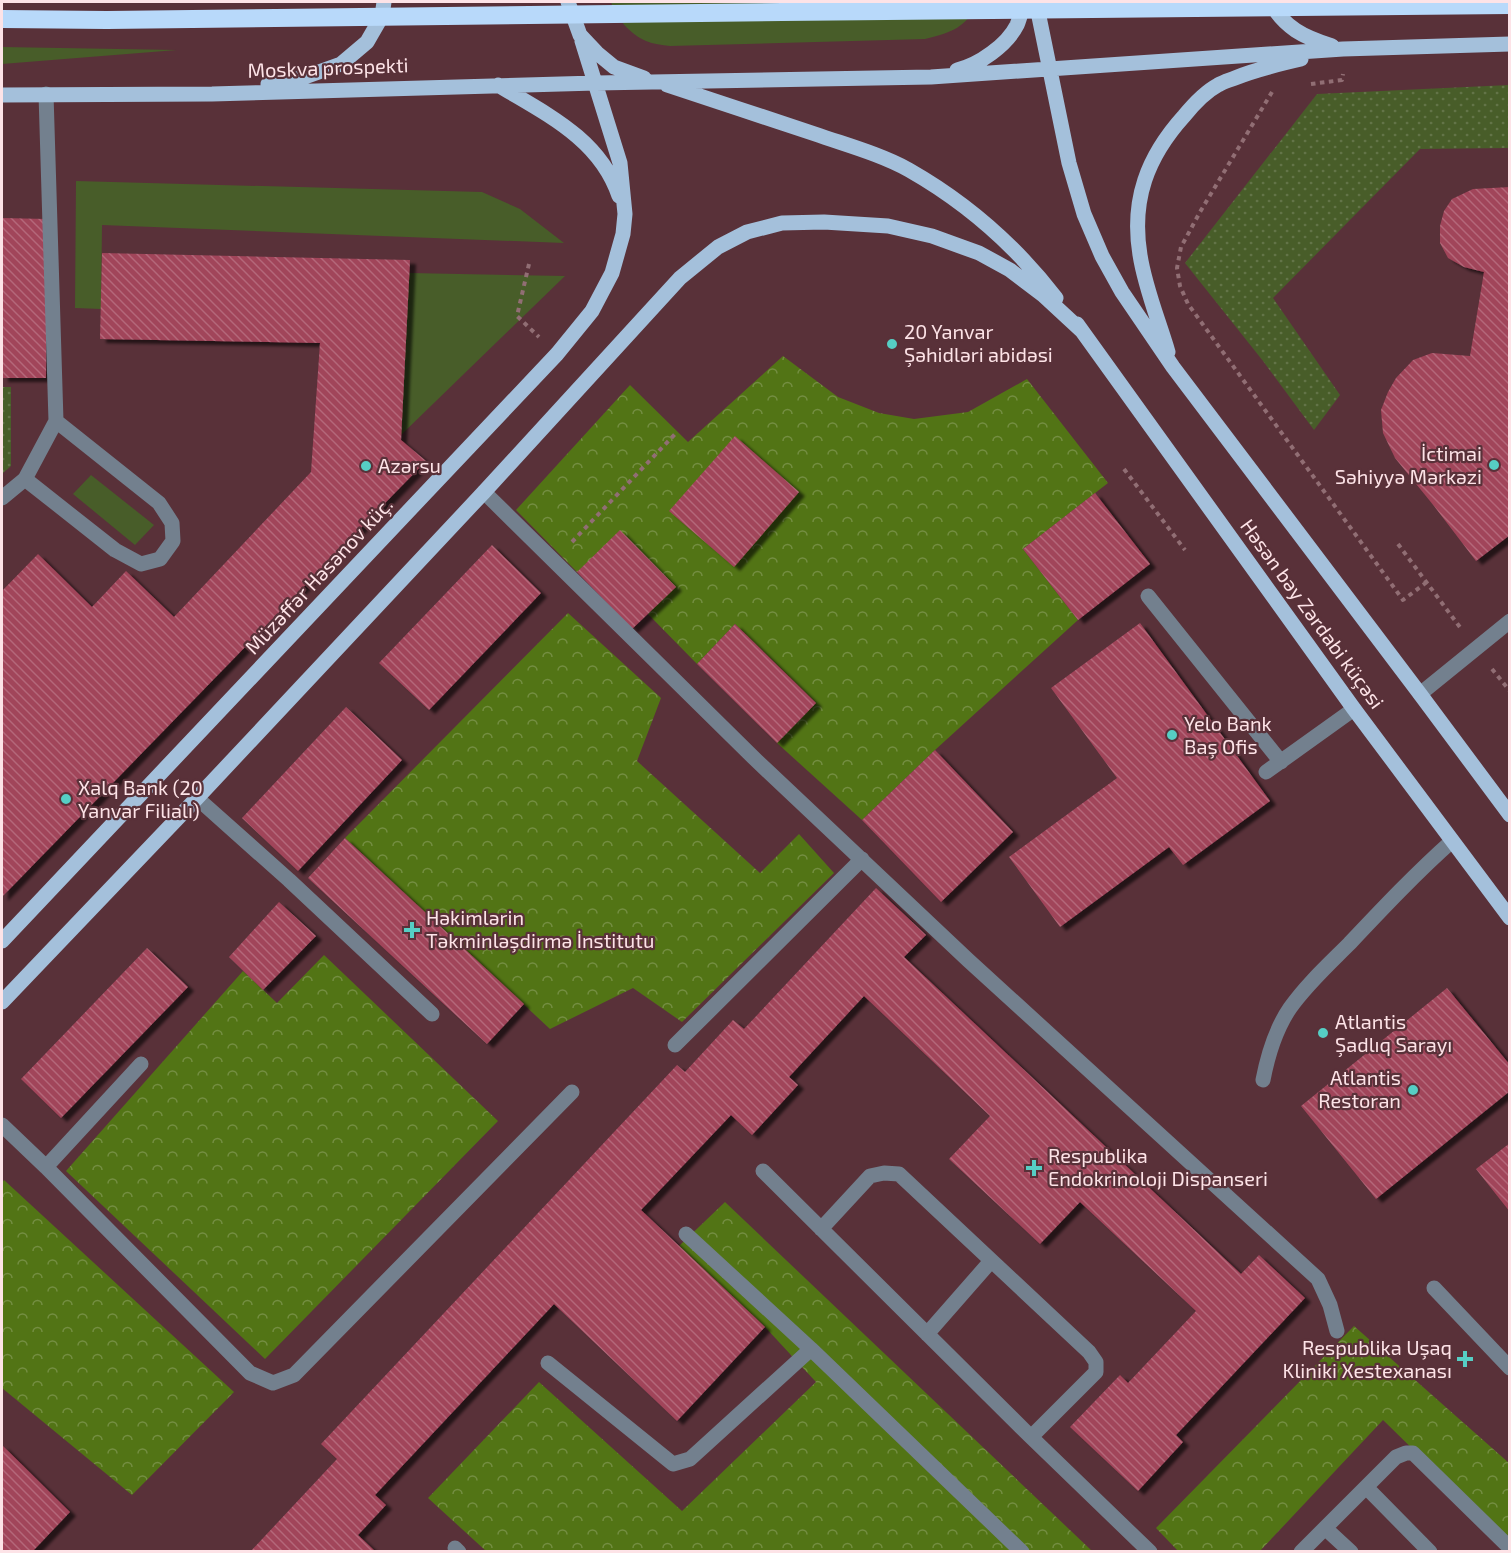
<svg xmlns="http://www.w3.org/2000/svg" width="1511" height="1553" font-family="'Exo 2',sans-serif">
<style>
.grass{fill:#485d29}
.forest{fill:url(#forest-crowns)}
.park{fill:url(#park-dots)}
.building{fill:url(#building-back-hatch);filter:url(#shadow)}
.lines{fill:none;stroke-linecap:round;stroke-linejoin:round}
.path{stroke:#916e74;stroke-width:4;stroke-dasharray:4.5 4.5;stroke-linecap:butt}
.minor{stroke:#73808e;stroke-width:15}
.major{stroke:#a4c0db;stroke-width:15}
.highway{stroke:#b8d9fa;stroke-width:18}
.highway-bridge{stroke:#b8d9fa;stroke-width:18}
.poi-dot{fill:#56cec4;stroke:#593139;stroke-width:2}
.labels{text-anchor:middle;stroke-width:4.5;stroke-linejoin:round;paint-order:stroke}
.street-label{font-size:20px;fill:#fde3e7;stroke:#593139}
.poi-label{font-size:20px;fill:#fde3e7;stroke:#593139;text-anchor:start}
</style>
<defs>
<pattern id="forest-crowns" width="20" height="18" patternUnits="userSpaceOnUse" patternTransform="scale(1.5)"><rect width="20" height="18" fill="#527415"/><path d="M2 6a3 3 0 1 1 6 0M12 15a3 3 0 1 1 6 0" fill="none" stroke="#748e42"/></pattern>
<pattern id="park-dots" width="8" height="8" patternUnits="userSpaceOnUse" patternTransform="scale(1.5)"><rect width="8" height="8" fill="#485d29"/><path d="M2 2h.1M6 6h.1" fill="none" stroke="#637448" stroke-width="1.8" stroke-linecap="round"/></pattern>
<pattern id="building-back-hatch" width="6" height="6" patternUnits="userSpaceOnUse" patternTransform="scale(1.5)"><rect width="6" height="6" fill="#a1445a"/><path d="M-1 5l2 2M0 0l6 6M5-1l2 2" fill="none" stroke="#b4687a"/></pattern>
<filter id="shadow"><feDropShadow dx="6" dy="4" stdDeviation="1.5" flood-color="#0009"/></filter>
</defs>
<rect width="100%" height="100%" fill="#593139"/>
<path class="grass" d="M 611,2 L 979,2 C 965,28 953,32 925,39 L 670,46 C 662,45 653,44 646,41 C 630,34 616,18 611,2 Z
M 2,47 L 177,50 L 2,64 Z
M 76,181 L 482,192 L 520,209 L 564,243 L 102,225 L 101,309 L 75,308 Z
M 409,273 L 565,276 L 401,435 Z
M 91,475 L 154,525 L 135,545 L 73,494 Z"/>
<path class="forest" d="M 783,356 L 838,397 L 879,413 L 914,419 L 968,412 L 1027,379 L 1108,483 L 1023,549 L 1078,620 L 935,750 L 862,820 L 777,743 L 816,703 L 735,624 L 697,664 L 648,614 L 675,587 L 577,572 L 516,510 L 630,385 L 688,442 Z
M 568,613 L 661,698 L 637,761 L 760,873 L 799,834 L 834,873 L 682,1022 L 633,988 L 550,1029 L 345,838 Z
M 324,955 L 498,1121 L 265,1359 L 66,1171 L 243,971 L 277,1003 Z
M 4,1180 L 234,1392 L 132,1495 L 2,1388 L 2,1183 Z
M 725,1202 L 1091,1550 L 486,1551 L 428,1498 L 539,1382 L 682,1511 L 816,1382 L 765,1327 L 679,1246 Z
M 1354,1326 L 1509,1463 L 1509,1543 L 1383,1420 L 1260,1551 L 1178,1551 L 1156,1528 Z"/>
<path class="park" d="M 1509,85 L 1509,148 L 1420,149 L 1273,298 L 1340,395 L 1314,430 L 1263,361 L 1185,263 L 1317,94 Z
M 2,387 L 11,387 L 11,466 L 2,474 Z"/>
<path class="building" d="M 1510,187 L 1510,535 L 1476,561 L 1434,506 L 1395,458 L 1383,433 L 1381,410 L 1388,392 L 1396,378 L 1413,360 L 1432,353 L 1470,356 L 1484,272 L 1464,267 L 1448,258 L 1440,243 L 1440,226 L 1444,211 L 1452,199 L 1473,189 Z
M 2,218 L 47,219 L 46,378 L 2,378 Z
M 102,253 L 410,260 L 401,440 L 426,461 L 2,897 L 2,591 L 38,554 L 92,607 L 126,571 L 174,617 L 311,472 L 320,343 L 100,339 Z
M 735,436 L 799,492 L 734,567 L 669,511 Z
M 1095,493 L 1150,564 L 1078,620 L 1023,549 Z
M 620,530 L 676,587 L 632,629 L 577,572 Z
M 492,545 L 541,593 L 429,710 L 379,663 Z
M 1140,623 L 1270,801 L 1183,865 L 1169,847 L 1060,927 L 1009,857 L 1117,778 L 1051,688 Z
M 735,624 L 816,703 L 777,743 L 697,664 Z
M 346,707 L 402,760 L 298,871 L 242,818 Z
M 935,750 L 1013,832 L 941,902 L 862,820 Z
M 345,838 L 524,1004 L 487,1044 L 308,878 Z
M 876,888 L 926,935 L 904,957 L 1241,1274 L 1259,1255 L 1305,1298 L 1176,1435 L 1183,1442 L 1138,1491 L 1070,1427 L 1120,1375 L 1128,1383 L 1196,1311 L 1080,1202 L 1040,1244 L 949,1159 L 990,1116 L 864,996 L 789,1077 L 798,1085 L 752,1135 L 731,1115 L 641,1210 L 765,1327 L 677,1421 L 554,1304 L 375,1495 L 386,1505 L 358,1535 L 376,1552 L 250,1552 L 337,1459 L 321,1444 L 677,1065 L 685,1072 L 733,1020 L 744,1029 Z
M 279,902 L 316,936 L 263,990 L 229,957 Z
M 147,948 L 188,987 L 61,1118 L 21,1079 Z
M 1447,988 L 1510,1065 L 1510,1091 L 1376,1199 L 1301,1106 Z
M 1510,1143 L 1510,1212 L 1476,1169 Z
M 2,1445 L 70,1512 L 32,1552 L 2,1551 Z"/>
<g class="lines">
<path class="path" d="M 1311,84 L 1342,80 L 1343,74
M 1272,92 L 1200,212 L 1181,247 L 1177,268 L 1180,286 L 1188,304 L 1403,600 L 1427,582
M 529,264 L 517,316 L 539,337
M 1124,469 L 1185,550
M 572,542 L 677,432
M 1398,544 L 1462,630
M 1492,669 L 1510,691"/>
<path class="minor" d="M 25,479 L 115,550 L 141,564 L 160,559 L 173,541 L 172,523 L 159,503 L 56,421
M 484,492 L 757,761 L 968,960 L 1318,1279 L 1330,1305 L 1337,1331
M 2,498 L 25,479 L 56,421 L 46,94
M 1148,596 L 1281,762
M 1420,694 L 1510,621
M 1266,772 L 1354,709
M 197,798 L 289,880 L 432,1014
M 675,1045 L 862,859
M 1263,1080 C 1268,1054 1275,1030 1290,1008 C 1307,984 1329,964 1349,944 C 1383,908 1416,873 1452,841
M 2,1125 L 46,1167 L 250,1373 L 273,1383 L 294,1375 L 572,1092
M 46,1167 L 141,1064
M 763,1171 L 1031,1437 L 1150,1552
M 821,1229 L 870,1176 L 884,1173 L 899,1174 L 1089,1352 L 1096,1362 L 1096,1372 L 1031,1437
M 686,1234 L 811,1349 L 1022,1552
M 1434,1288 L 1510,1368
M 927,1334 L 991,1261
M 548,1363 L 673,1464 L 690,1459 L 811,1349
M 1366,1487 L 1430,1552
M 1325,1528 L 1351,1552
M 455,1548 L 459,1552
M 1301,1552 L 1396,1457 L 1406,1453 L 1413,1453 L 1510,1548"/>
<path class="major" d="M 568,2 L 580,35 L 597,53 L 614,67 L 644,78
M 1036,2 L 1069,163 L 1084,214 L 1102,256 L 1122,292 L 1173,367 L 1420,694 L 1510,815
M 1270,2 C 1285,28 1303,37 1332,46
M 957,70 C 979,65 1007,45 1017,25 C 1020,18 1022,9 1024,2
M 268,84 L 302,78 L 341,64 L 367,42 L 382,16 L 384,2
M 498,85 C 546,114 600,139 619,196
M 667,85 C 716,101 766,118 815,134 C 846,145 880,154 909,170 C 967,203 1015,245 1056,298
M 2,95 L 212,94 L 596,83 L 931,77 L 1343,49 L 1510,44
M 1077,324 L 1354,709 L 1510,918
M 1168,352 C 1159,321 1145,288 1140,255 C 1131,200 1147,157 1184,116 C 1193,105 1205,92 1218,85 C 1223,82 1230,80 1235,78 C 1257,69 1279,64 1301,59
M 2,941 L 557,354 L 592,311 L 612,273 L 623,234 L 625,214 L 620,163 L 582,41
M 2,1002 L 197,798 L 484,492 L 680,278 L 718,247 L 747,232 L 782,223 L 824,222 L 888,226 L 932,236 L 979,253 L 1010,270 L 1043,295 L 1083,332"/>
<path class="highway" d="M 2,19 L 107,20"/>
<path class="highway-bridge" d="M 107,20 L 782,12 L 1510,5"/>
</g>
<g class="poi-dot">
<circle cx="892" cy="344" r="6"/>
<circle cx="1494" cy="465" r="6"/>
<circle cx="366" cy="466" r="6"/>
<circle cx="1172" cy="735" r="6"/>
<circle cx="66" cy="799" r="6"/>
<path d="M409 921h6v6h6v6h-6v6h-6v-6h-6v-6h6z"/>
<circle cx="1323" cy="1033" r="6"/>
<circle cx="1413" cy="1090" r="6"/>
<path d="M1031 1159h6v6h6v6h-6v6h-6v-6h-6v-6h6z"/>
<path d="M1462 1350h6v6h6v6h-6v6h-6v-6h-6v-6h6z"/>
</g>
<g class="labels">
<g class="street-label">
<text transform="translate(328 68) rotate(-2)" y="7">Moskva prospekti</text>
<text transform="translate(319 576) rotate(-47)" y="7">Müzəffər Həsənov küç.</text>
<text transform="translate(1312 614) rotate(54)" y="7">Həsən bəy Zərdabi küçəsi</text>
</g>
<g class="poi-label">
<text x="904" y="339">20 Yanvar<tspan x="904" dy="23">Şəhidləri abidəsi</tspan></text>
<text x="1482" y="461" text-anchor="end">İctimai<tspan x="1482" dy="23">Səhiyyə Mərkəzi</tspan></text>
<text x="378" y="473">Azərsu</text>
<text x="1184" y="731">Yelo Bank<tspan x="1184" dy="23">Baş Ofis</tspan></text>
<text x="78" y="795">Xalq Bank (20<tspan x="78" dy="23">Yanvar Filialı)</tspan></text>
<text x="426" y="925">Həkimlərin<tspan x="426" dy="23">Təkminləşdirmə İnstitutu</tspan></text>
<text x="1335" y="1029">Atlantis<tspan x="1335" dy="23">Şadlıq Sarayı</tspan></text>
<text x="1401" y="1085" text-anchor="end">Atlantis<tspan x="1401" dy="23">Restoran</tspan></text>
<text x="1048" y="1163">Respublika<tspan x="1048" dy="23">Endokrinoloji Dispanseri</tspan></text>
<text x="1452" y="1355" text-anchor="end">Respublika Uşaq<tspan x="1452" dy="23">Kliniki Xestexanası</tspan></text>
</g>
</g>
<rect width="1511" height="1553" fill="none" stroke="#fde3e7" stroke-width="6"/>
</svg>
